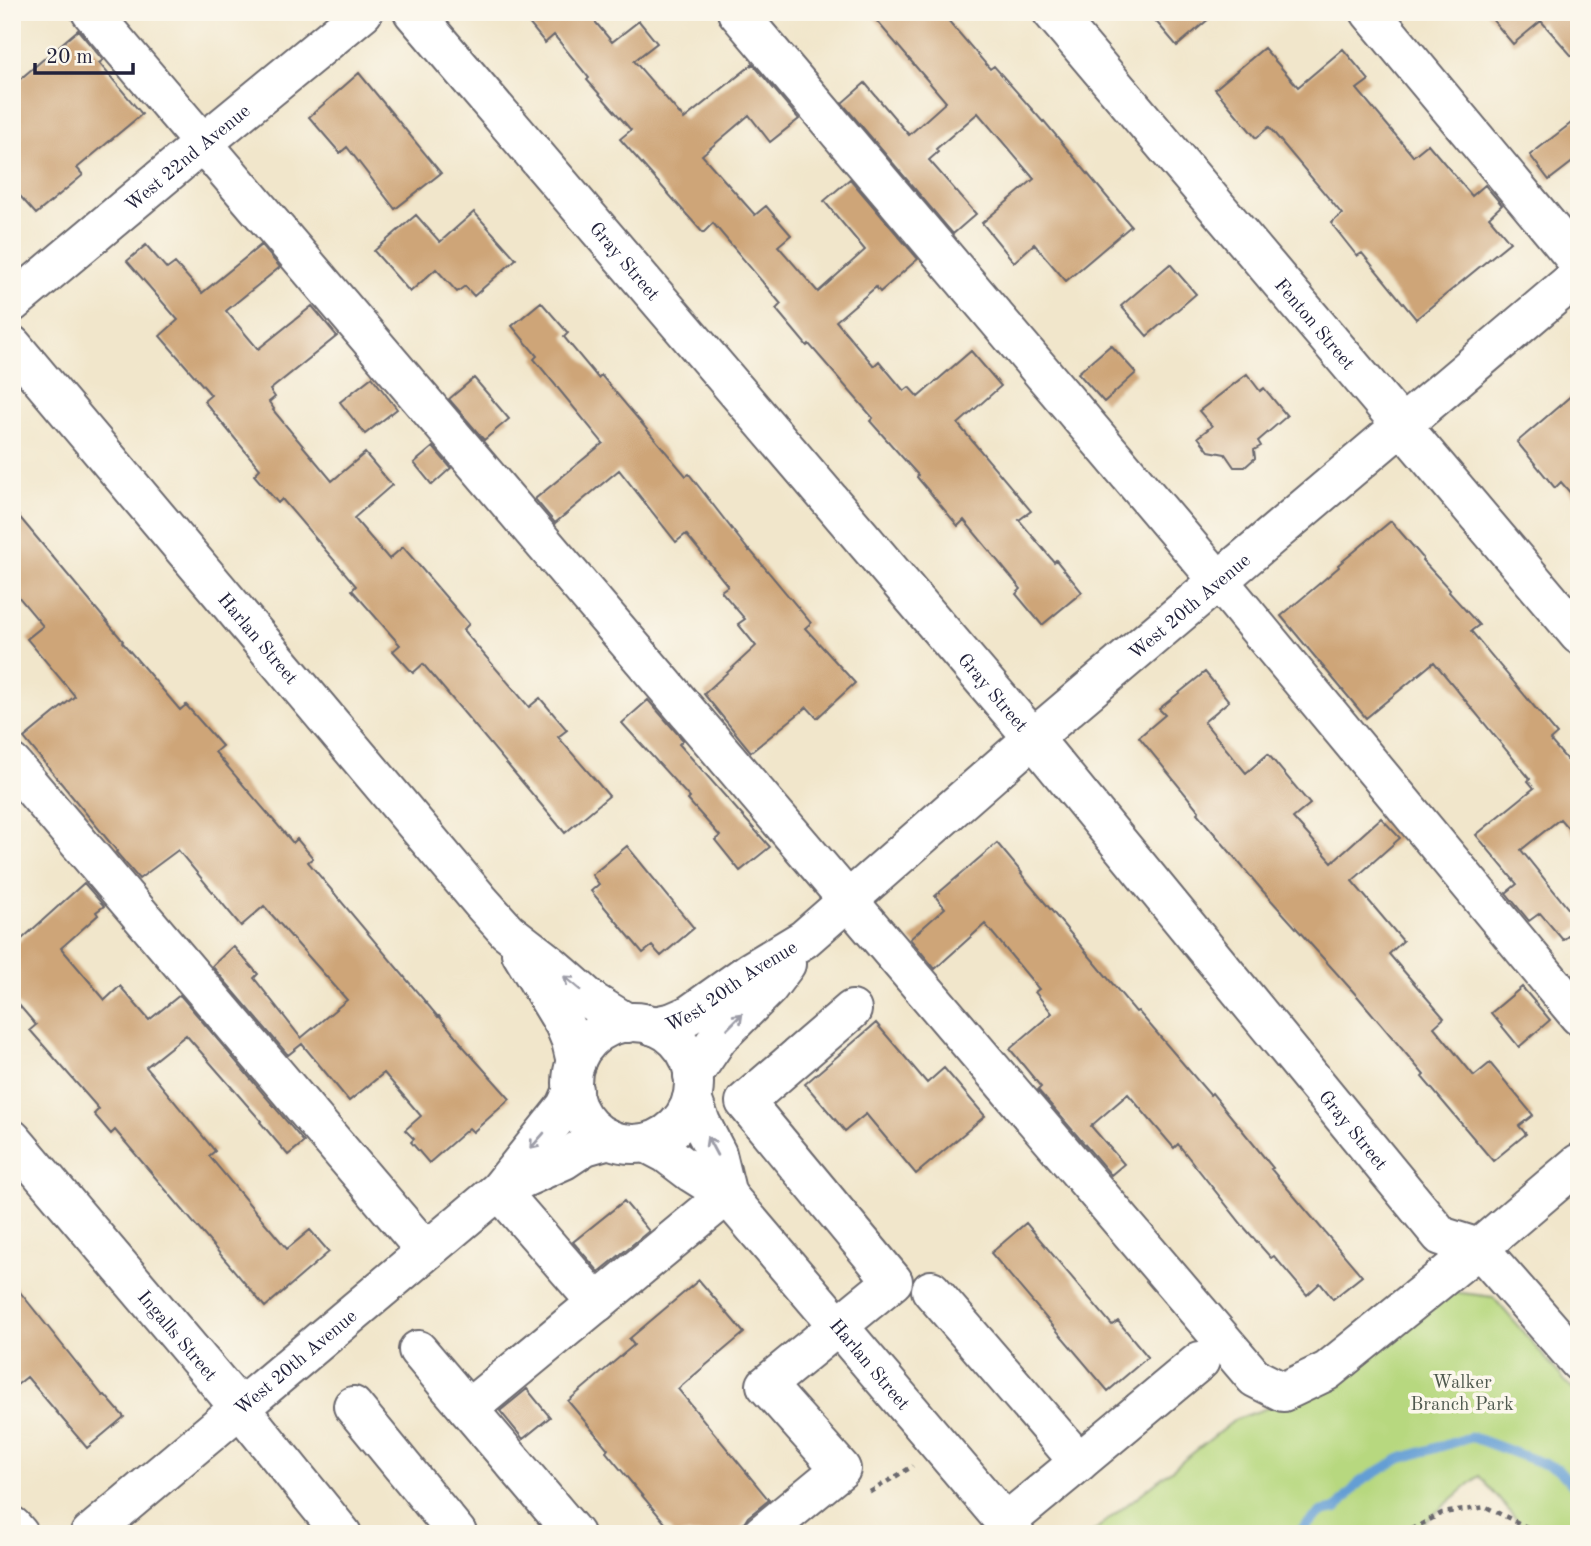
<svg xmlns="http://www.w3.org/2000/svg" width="1591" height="1546" font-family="'Old Standard TT',serif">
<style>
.green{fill:#b7d87f;stroke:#6c7d5d;stroke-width:2}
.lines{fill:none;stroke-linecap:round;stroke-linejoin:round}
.stream{stroke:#649ed4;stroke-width:10}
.building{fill:#cea578}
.minor-casing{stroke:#6a676d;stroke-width:42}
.path{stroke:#6a676d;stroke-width:4.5;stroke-dasharray:5 5;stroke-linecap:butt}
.minor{stroke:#fff;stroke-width:38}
.oneway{stroke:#9c9ca7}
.labels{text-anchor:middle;stroke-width:7;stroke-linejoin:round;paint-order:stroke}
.street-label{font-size:19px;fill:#22223b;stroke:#fbf7ec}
.park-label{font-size:19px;fill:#4f594f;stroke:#fbf7ec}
</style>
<rect width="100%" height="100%" fill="#fbf7ec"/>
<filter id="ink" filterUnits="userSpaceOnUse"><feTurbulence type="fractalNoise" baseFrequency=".0143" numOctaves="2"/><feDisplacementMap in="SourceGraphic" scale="14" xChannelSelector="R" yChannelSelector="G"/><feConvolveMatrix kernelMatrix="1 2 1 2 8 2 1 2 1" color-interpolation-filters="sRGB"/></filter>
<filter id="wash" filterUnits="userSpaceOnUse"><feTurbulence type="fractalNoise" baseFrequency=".00686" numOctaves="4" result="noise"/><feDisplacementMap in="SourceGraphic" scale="28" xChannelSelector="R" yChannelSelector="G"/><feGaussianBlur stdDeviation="1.57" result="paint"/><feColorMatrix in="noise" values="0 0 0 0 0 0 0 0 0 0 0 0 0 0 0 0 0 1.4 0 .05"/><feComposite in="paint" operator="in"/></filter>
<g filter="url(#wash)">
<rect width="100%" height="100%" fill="#f1e6cb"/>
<path class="green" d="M 1454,1292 L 1493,1297 L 1579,1397 L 1579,1534 L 1529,1534 L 1479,1476 L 1411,1534 L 1090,1534 L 1236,1419 L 1322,1389 Z"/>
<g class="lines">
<path class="stream" d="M 1297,1534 L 1321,1512 L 1336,1509 L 1360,1482 L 1399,1459 L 1472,1437 L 1558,1469 L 1579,1492"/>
</g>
<g id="blocks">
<path class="building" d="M 520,12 L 587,12 L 612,42 L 639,21 L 657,43 L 634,61 L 684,119 L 753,64 L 799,119 L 770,142 L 749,115 L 702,155 L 755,215 L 766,206 L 791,235 L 778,246 L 818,292 L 865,250 L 824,201 L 850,179 L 918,259 L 880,292 L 876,287 L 836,321 L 874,366 L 879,361 L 904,391 L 909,387 L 918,397 L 971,351 L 1001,386 L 958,424 L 1031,511 L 1019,520 L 1054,562 L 1056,560 L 1082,592 L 1042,625 L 1016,594 L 1021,589 L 964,520 L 958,526 L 917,477 L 918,475 L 870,421 L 873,418 L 809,344 L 807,346 L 776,309 L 781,304 L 713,223 L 703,233 L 620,139 L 631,130 L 587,80 L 589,78 L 554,35 L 545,43 Z
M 869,12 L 941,12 L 990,69 L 994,66 L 1043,122 L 1044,121 L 1131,226 L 1066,281 L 1034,244 L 1014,262 L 982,223 L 1034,179 L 978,113 L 936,149 L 938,152 L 929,160 L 976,214 L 953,234 L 842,103 L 865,83 L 909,135 L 946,102 Z
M 1148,12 L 1217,12 L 1177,46 Z
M 1486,12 L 1579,12 L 1579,64 L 1541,21 L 1513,44 Z
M 78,30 L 103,60 L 99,63 L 142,114 L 77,168 L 83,175 L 36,214 L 12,187 L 12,86 Z
M 1264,48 L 1298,87 L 1343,49 L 1369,80 L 1357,89 L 1413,156 L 1428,144 L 1472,196 L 1485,185 L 1502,205 L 1489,217 L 1510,242 L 1416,319 L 1362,253 L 1357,256 L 1331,223 L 1342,214 L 1269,127 L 1256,138 L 1215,89 Z
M 359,73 L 441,173 L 395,209 L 347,147 L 340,153 L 309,117 Z
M 1579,117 L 1579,157 L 1549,180 L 1530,155 Z
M 474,212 L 516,259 L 474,296 L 465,286 L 457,292 L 436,269 L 410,292 L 374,251 L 416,215 L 440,242 Z
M 146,245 L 167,269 L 175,263 L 202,293 L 261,245 L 280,267 L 226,311 L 258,349 L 312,306 L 337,336 L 270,390 L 275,397 L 269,402 L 274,409 L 273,410 L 332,481 L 365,453 L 392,485 L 354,518 L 389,559 L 403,547 L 469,624 L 463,630 L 529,707 L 540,698 L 567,730 L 558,737 L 609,796 L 565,833 L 423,664 L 413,673 L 393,651 L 400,645 L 352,590 L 356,586 L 282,499 L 278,503 L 254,475 L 260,469 L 204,401 L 211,395 L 160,336 L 178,320 L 127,261 Z
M 1170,264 L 1196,294 L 1147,336 L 1121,306 Z
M 541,302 L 568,333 L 564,337 L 598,378 L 601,375 L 686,476 L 689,474 L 749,551 L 750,550 L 811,623 L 805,628 L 855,683 L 817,718 L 807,707 L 751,752 L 704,694 L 756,646 L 738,624 L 745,619 L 721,591 L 728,586 L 686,534 L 676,542 L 619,470 L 555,523 L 535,499 L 603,443 L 534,359 L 537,356 L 512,326 Z
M 1111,345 L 1136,373 L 1104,402 L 1078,373 Z
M 1247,374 L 1260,391 L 1264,388 L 1287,416 L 1258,441 L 1261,446 L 1254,450 L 1255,458 L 1245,467 L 1234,467 L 1225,454 L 1209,451 L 1198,437 L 1212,426 L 1199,411 Z
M 372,377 L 397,409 L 365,434 L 340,402 Z
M 474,378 L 509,419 L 484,440 L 449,399 Z
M 1579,389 L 1579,503 L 1561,482 L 1555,488 L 1517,442 Z
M 433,447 L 451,468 L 432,485 L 414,463 Z
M 12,508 L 123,641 L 122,642 L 180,710 L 186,705 L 222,746 L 215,752 L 293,843 L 297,839 L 313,858 L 308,862 L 438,1017 L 439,1016 L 462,1044 L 461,1044 L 510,1099 L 473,1132 L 469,1128 L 429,1163 L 411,1142 L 414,1139 L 405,1130 L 421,1116 L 384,1073 L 349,1101 L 302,1044 L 288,1055 L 212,966 L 233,946 L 258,974 L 254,978 L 301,1038 L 347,1000 L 264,906 L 241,926 L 178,850 L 139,879 L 116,852 L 117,851 L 24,738 L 75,696 L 27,639 L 43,626 L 12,589 Z
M 1391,521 L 1423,558 L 1422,560 L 1450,590 L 1449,592 L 1479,625 L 1471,631 L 1557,734 L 1550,740 L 1579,774 L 1579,841 L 1560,819 L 1521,850 L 1579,922 L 1579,927 L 1563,940 L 1540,913 L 1529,921 L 1506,893 L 1517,884 L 1476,835 L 1534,788 L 1528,781 L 1530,779 L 1434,662 L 1366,718 L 1281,616 L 1339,567 L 1338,565 Z
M 1205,672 L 1229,701 L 1204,722 L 1246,773 L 1268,754 L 1310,804 L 1293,818 L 1332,862 L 1381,818 L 1400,838 L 1352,881 L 1403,941 L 1389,954 L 1444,1018 L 1434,1027 L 1474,1076 L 1490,1063 L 1533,1115 L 1519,1126 L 1526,1134 L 1493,1161 L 1422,1077 L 1424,1075 L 1358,997 L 1262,890 L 1197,813 L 1199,811 L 1139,737 L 1165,715 L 1159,709 Z
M 648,700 L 683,740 L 679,744 L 770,847 L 740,871 L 715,840 L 720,836 L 688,800 L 690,798 L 622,723 Z
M 997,843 L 1022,873 L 1021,874 L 1136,1012 L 1138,1011 L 1210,1095 L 1212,1093 L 1273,1168 L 1271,1169 L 1362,1276 L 1333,1299 L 1320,1283 L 1307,1295 L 1274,1256 L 1271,1258 L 1243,1226 L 1178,1144 L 1174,1148 L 1128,1094 L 1091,1126 L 1124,1164 L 1111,1175 L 1038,1090 L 1041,1087 L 1010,1049 L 1052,1013 L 1035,992 L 1039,989 L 985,924 L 935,969 L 910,939 L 945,908 L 935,896 Z
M 627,846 L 694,928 L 661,956 L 652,946 L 643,953 L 591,891 L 599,884 L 592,875 Z
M 84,883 L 104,906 L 96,912 L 98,915 L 61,948 L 105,1000 L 120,986 L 149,1020 L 180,995 L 304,1142 L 288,1155 L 260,1122 L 261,1121 L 186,1035 L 146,1067 L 215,1151 L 209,1156 L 287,1249 L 310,1230 L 329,1252 L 265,1307 L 115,1130 L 111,1134 L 94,1114 L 99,1109 L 30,1030 L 36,1025 L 12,997 L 12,948 Z
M 1522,987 L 1550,1020 L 1519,1047 L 1491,1013 Z
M 876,1023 L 927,1083 L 944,1068 L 985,1116 L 916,1174 L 866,1114 L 845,1131 L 805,1084 Z
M 624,1201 L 649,1231 L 599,1272 L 573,1242 Z
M 1026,1223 L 1112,1325 L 1118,1321 L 1148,1357 L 1108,1391 L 991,1253 Z
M 699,1280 L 744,1333 L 678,1389 L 769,1500 L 748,1517 L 741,1528 L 734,1534 L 674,1534 L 606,1452 L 608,1449 L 568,1401 L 634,1345 L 629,1339 Z
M 12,1282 L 103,1396 L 105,1395 L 124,1417 L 87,1448 L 27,1377 L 12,1389 Z
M 527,1389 L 550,1417 L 523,1439 L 500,1411 Z"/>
</g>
</g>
<g filter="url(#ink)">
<use href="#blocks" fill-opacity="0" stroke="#6a676d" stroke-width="2"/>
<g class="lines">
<defs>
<g id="minor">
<path d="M 91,12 L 1255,1378 L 1283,1392 L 1327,1371 L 1479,1248 L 1579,1163"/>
<path id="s1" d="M 413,12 L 1033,738 L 1441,1236 L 1479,1248 L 1579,1362"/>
<path d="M 737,12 L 1218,580 L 1579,1016"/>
<path id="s2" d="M 1052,12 L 1579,635"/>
<path d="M 1370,12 L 1579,263"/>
<path id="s3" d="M 12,303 L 202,144 L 363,12"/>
<path id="s4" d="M 12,345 L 481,902 L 507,931 L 551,965 L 593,1002 L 627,1023"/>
<path d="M 12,764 L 425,1250"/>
<path d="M 521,953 L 564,1024 L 571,1041 L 576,1062"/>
<circle cx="633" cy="1083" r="61"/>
<path id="s5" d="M 654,1026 L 673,1022 L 689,1015 L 751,971 L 804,939 L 1033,738 L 1579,275"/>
<path d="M 693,1075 L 718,1038 L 768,988 L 786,964"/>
<path d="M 692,1099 L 701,1123 L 717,1154 L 727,1195"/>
<path id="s6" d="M 12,1139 L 239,1407 L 342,1534"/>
<path id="s7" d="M 646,1143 L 667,1154 L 692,1173 L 727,1195 L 1015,1534"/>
<path d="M 504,1187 L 564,1160 L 585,1146 L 609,1139"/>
<path d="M 499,1190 L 597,1303"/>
<path d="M 931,1290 L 1079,1462 L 1005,1523"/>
<path d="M 418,1350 L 574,1534"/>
<path d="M 353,1406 L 457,1533"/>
<path d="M 468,1409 L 727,1195"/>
<path d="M 1079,1462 L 1200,1361"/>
<path d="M 12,1526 L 19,1534"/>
<path id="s8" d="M 90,1534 L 499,1190 L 566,1106 L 573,1090"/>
<path d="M 762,1534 L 841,1469 L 766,1385 L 893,1281 L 745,1102 L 852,1010"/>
</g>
</defs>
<use href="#minor" class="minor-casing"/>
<path class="path" d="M 870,1492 L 913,1466
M 1403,1534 L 1442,1513 L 1486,1507 L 1533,1530 L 1536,1534"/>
<use href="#minor" class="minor"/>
</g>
<defs><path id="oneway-shaft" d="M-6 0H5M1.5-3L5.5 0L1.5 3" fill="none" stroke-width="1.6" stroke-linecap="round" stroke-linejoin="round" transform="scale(1.75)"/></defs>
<g class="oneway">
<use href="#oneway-shaft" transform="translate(572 983) rotate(-140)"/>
<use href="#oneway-shaft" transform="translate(735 1021) rotate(-45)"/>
<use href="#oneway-shaft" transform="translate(537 1141) rotate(131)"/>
<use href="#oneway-shaft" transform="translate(712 1146) rotate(-118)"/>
</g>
</g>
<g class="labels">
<g class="street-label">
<text dy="7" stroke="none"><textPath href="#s3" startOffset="228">West 22nd Avenue</textPath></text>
<text dy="7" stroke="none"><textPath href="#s1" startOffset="327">Gray Street</textPath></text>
<text dy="7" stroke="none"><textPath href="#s2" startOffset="408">Fenton Street</textPath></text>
<text dy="7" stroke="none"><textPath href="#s5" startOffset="684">West 20th Avenue</textPath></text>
<text dy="7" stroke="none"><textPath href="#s4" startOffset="383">Harlan Street</textPath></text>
<text dy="7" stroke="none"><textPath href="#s1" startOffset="894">Gray Street</textPath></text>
<text dy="7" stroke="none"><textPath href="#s5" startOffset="88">West 20th Avenue</textPath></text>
<text dy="7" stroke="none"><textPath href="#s1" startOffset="1461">Gray Street</textPath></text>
<text dy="7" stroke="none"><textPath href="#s6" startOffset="257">Ingalls Street</textPath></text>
<text dy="7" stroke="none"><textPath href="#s8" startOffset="268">West 20th Avenue</textPath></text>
<text dy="7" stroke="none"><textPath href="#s7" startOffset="318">Harlan Street</textPath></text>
</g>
<g class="park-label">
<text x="1462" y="1388">Walker<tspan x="1462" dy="22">Branch Park</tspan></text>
</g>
</g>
<rect width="1591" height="1546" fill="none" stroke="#fbf7ec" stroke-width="42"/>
<path d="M35 63v10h98v-10" fill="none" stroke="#22223b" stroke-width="3.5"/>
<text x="46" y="63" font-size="21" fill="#22223b" stroke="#fbf7ec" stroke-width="5" paint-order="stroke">20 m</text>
</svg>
